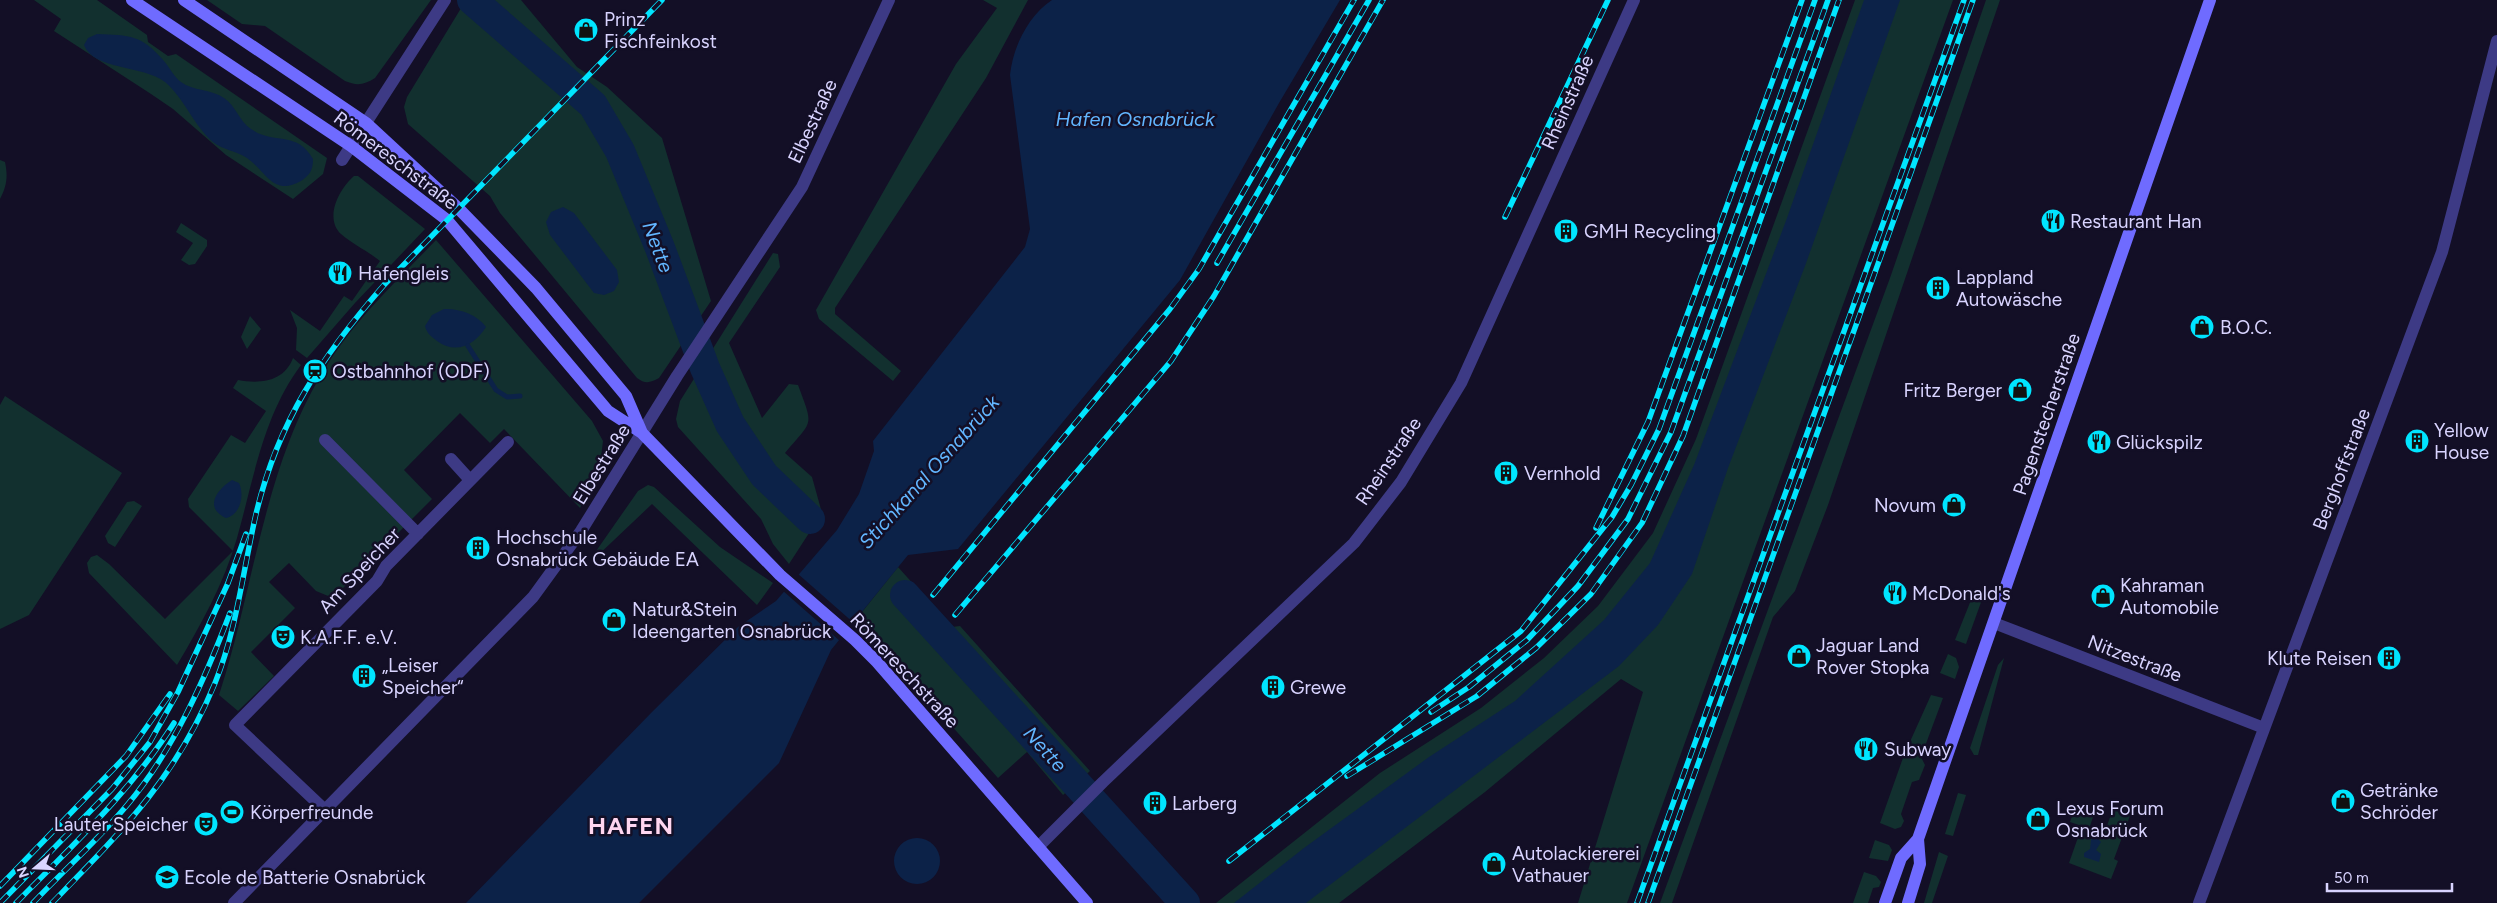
<svg xmlns="http://www.w3.org/2000/svg" width="2497" height="903" font-family="Figtree,sans-serif">
<style>
.green{fill:#12302f}
.water{fill:#0c2248}
.pier{fill:#130f26}
.lines{fill:none;stroke-linecap:round;stroke-linejoin:round}
.stream{stroke:#0c2248;stroke-width:5}
.river{stroke:#0c2248;stroke-width:30}
.street{stroke:#3d3a85;stroke-width:12}
.secondary{stroke:#6f6bff;stroke-width:12}
.rail-casing{stroke:#00e5ff;stroke-width:5.5}
.rail{stroke:#130f26;stroke-width:4;stroke-dasharray:11;stroke-linecap:butt}
.labels{text-anchor:middle;stroke-width:5;stroke-linejoin:round;paint-order:stroke}
.poi-label{font-size:19px;fill:#d9d4ff;stroke:#130f26;text-anchor:start}
.street-label{font-size:19px;fill:#d9d4ff;stroke:#130f26}
.water-label{font-size:20px;font-style:italic;fill:#62b6ff;stroke:#130f26}
.district-label{font-size:24px;font-weight:bold;letter-spacing:1px;fill:#ffd6f0;stroke:#130f26}
</style>
<rect width="100%" height="100%" fill="#130f26"/>
<path class="green" d="M 34,0 L 97,0 L 147,35 L 148,42 L 168,56 L 176,54 L 327,158 L 323,174 L 293,199 L 226,155 L 173,109 L 151,94 L 54,31 L 61,19 Z
M 207,0 L 431,0 L 375,78 C 364,85 357,86 345,81 L 265,26 L 242,24 Z
M 466,0 L 521,0 L 577,67 L 607,87 L 662,138 L 711,301 L 659,378 C 650,383 645,384 637,378 L 500,213 L 490,196 L 408,124 L 404,107 L 407,97 Z
M 983,0 L 1028,0 L 986,78 L 835,308 L 835,314 L 901,371 L 893,381 L 819,319 L 816,310 L 956,64 L 997,8 Z
M 1855,0 L 1953,0 L 1627,903 L 1578,903 L 1643,692 L 1621,679 L 1485,792 L 1339,903 L 1216,903 L 1380,773 L 1481,708 L 1544,658 L 1598,606 L 1653,533 L 1696,439 Z
M 1986,0 L 2000,0 L 1828,505 L 1795,591 L 1773,617 L 1672,903 L 1660,903 L 1890,278 Z
M 0,160 L 5,162 C 8,176 7,186 0,199 Z
M 354,176 L 358,176 L 425,229 L 355,303 L 307,358 L 296,350 L 297,328 L 290,310 L 320,331 L 344,296 L 352,301 L 380,261 C 368,251 352,244 341,234 C 324,218 339,189 354,176 Z
M 181,223 L 207,240 L 207,246 L 195,264 L 189,265 L 181,260 L 193,243 L 176,232 Z
M 436,240 L 592,421 L 603,441 L 600,465 L 580,508 L 504,429 L 490,443 L 460,413 L 404,470 L 432,499 L 333,598 L 316,591 L 289,563 L 269,582 L 295,608 L 251,652 L 274,676 L 238,711 L 219,695 C 254,589 263,472 321,375 C 351,323 395,283 436,240 Z
M 773,253 L 778,254 L 780,267 L 729,343 L 762,418 L 789,384 L 798,385 C 814,428 813,419 785,453 L 812,477 L 822,513 L 789,564 L 773,544 L 761,519 L 678,427 L 676,419 L 680,401 Z
M 250,316 L 261,329 L 247,349 L 241,337 Z
M 293,358 L 301,365 C 263,416 254,478 237,538 C 224,583 201,625 177,665 L 89,573 L 87,563 L 91,557 L 97,555 L 109,564 L 165,619 L 233,551 L 189,507 L 188,499 L 231,435 L 245,443 L 266,411 L 233,388 L 238,380 C 260,384 284,382 293,358 Z
M 5,396 L 122,473 L 29,615 L 0,629 L 0,405 Z
M 648,485 L 654,487 L 720,547 L 773,583 L 757,605 L 652,504 L 594,559 L 594,554 L 638,491 Z
M 134,501 L 142,506 L 115,547 L 108,543 L 105,536 L 127,502 Z
M 898,567 L 952,627 L 960,626 L 1090,771 L 1063,795 L 1027,752 L 998,778 L 885,651 L 854,622 Z
M 1975,590 L 1984,594 L 1966,644 L 1955,640 Z
M 1948,654 L 1956,658 L 1959,667 L 1955,679 L 1940,673 Z
M 2004,658 L 1978,755 L 1974,755 L 1970,748 L 1998,665 Z
M 1931,695 L 1943,698 L 1921,757 L 1925,765 L 1919,780 L 1912,782 L 1901,814 L 1904,821 L 1901,827 L 1895,829 L 1880,823 L 1904,755 Z
M 1958,793 L 1966,795 L 1953,836 L 1945,834 Z
M 2114,806 L 2131,813 L 2114,859 L 2118,861 L 2111,879 L 2069,863 L 2082,826 L 2070,822 L 2074,810 L 2093,817 L 2089,829 L 2104,834 Z
M 1875,840 L 1889,845 L 1892,850 L 1888,861 L 1869,858 Z
M 1939,852 L 1948,856 L 1932,903 L 1924,903 Z
M 1864,872 L 1876,876 L 1881,882 L 1879,887 L 1873,888 L 1868,903 L 1853,903 Z"/>
<path class="water" d="M 1052,0 L 1340,0 L 1279,103 L 1180,280 L 958,549 L 908,555 L 831,650 L 779,763 L 639,903 L 466,903 L 652,712 L 738,627 L 776,601 L 837,530 L 859,494 L 874,451 L 873,441 L 1025,247 L 1030,229 L 1010,75 C 1013,47 1028,16 1052,0 Z
M 1864,0 L 1900,0 L 1805,266 L 1728,468 L 1692,574 L 1658,625 L 1619,666 L 1306,903 L 1234,903 L 1304,848 L 1429,757 L 1515,701 L 1604,620 L 1650,563 L 1694,465 L 1787,218 Z
M 97,34 C 130,35 142,35 164,61 C 170,68 174,77 181,82 C 193,91 211,89 224,98 C 236,106 239,121 251,129 C 274,145 297,130 313,159 C 313,170 310,175 301,181 C 273,197 266,171 247,158 C 237,151 223,150 213,142 C 193,125 185,99 165,82 C 143,65 93,70 84,45 L 88,38 Z
M 563,207 L 574,213 L 617,270 L 619,282 L 614,291 L 604,295 L 594,293 L 550,235 L 546,222 L 551,212 Z
M 444,309 C 458,308 477,314 486,327 C 475,345 456,355 437,341 C 431,336 427,334 425,326 L 432,315 Z
M 232,480 L 239,483 C 245,496 240,515 226,518 C 204,508 216,490 232,480 Z
M894 861a23 23 0 1 1 46 0a23 23 0 1 1-46 0Z
M 2093,838 L 2097,838 L 2101,842 L 2096,850 L 2101,854 L 2099,862 L 2084,857 L 2084,853 L 2090,849 L 2091,840 Z"/>
<path class="pier" d="M 797,573 L 855,624 L 841,642 L 782,590 Z"/>
<g class="lines">
<path class="stream" d="M 468,346 L 496,390 L 507,397 L 520,396"/>
<path class="river" d="M 472,0 L 593,105 L 620,151 L 660,248 L 705,368 L 730,424 L 764,475 L 810,519
M 905,595 L 1185,903"/>
<path class="street" d="M 342,160 L 445,0
M 325,440 L 418,534
M 451,459 L 470,480
M 1994,623 L 2264,728
M 325,810 L 235,725 L 377,581 L 386,566 L 508,442
M 1038,847 L 1103,782 L 1354,543 L 1401,482 L 1461,383 L 1634,0
M 234,903 L 533,597 L 581,531 L 677,376 L 802,187 L 889,0
M 2199,903 L 2442,252 L 2497,41"/>
<path class="secondary" d="M 132,0 L 351,146 L 447,220 L 608,411 L 642,433 L 780,575 L 855,640 L 877,662 L 1087,903
M 184,0 L 366,123 L 459,209 L 536,288 L 626,396 L 642,433
M 1885,903 L 1901,858 L 1918,839 L 2210,0
M 1908,903 L 1920,864 L 1918,839"/>
<defs>
<path id="rail" d="M 1505,217 L 1608,0
M 1217,263 L 1369,0
M 1596,528 L 1648,422 L 1802,0
M 933,595 L 1170,309 L 1199,269 L 1354,0
M 955,615 L 1171,361 L 1214,296 L 1383,0
M 1431,712 L 1469,687 L 1527,640 L 1578,586 L 1628,519 L 1671,432 L 1828,0
M 1347,776 L 1477,696 L 1536,648 L 1591,594 L 1642,523 L 1683,436 L 1839,0
M 1229,861 L 1521,631 L 1612,517 L 1631,485 L 1659,429 L 1815,0
M 0,886 L 126,756 L 170,694
M 0,903 L 112,789 L 150,742 L 178,692 L 228,583 L 246,534
M 16,903 C 72,846 131,791 174,723
M 33,903 C 64,870 99,839 128,804 C 174,749 205,679 230,613
M 52,903 C 122,831 176,778 215,683 C 237,629 243,570 256,514 C 278,421 322,356 384,285 L 662,0
M 1637,903 L 1964,0
M 1648,903 L 1973,0"/>
</defs>
<use href="#rail" class="rail-casing"/>
<use href="#rail" class="rail"/>
</g>
<defs>
<symbol id="shop-disc" viewBox="-11 -11 22 22"><circle r="9.5" fill="#00e5ff" stroke="#130f26"/><path d="M-5-2.5h2.3a2.7 3.5 0 0 1 5.4 0H5L5.5 6h-11ZM-1.5-2.5h3a1.5 2.3 0 0 0-3 0Z" fill="#111"/></symbol>
<symbol id="restaurant-disc" viewBox="-11 -11 22 22"><circle r="9.5" fill="#00e5ff" stroke="#130f26"/><path d="M-5-6h1v4h1v-4h1v4h1v-4h1v5L-1.5 .5V6h-2V.5L-5-1ZM5-6V6H3V1.5H1.5Q1.5-4 5-6Z" fill="#111"/></symbol>
<symbol id="building-disc" viewBox="-11 -11 22 22"><circle r="9.5" fill="#00e5ff" stroke="#130f26"/><path d="M-4-6H4V6H1V3H-1V6H-4ZM-2.5-4.3h1.7v1.8h-1.7ZM.8-4.3h1.7v1.8H.8ZM-2.5-1h1.7V.8h-1.7ZM.8-1h1.7V.8H.8Z" fill="#111"/></symbol>
<symbol id="station-disc" viewBox="-11 -11 22 22"><circle r="9.5" fill="#00e5ff" stroke="#130f26"/><path d="M-3-6H3Q5-6 5-4V2Q5 4 3 4L4.5 6H3L1.5 4h-3L-3 6H-4.5L-3 4Q-5 4-5 2V-4Q-5-6-3-6ZM-3.5-4v3h7v-3ZM-3.5 1v1.5H-2V1ZM2 1v1.5H3.5V1Z" fill="#111"/></symbol>
<symbol id="theatre-disc" viewBox="-11 -11 22 22"><circle r="9.5" fill="#00e5ff" stroke="#130f26"/><path d="M-5-5.5Q0-4 5-5.5V0Q5 5 0 6Q-5 5-5 0ZM-3.3-2.5H-1v1.5H-3.3ZM1-2.5H3.3v1.5H1ZM-2.8 1Q0 5.5 2.8 1Z" fill="#111"/></symbol>
<symbol id="stadium-disc" viewBox="-11 -11 22 22"><circle r="9.5" fill="#00e5ff" stroke="#130f26"/><path d="M0-5a6.5 5 0 1 0 0 10a6.5 5 0 1 0 0-10ZM-3.5-1.8h7v3.6h-7Z" fill="#111"/></symbol>
<symbol id="school-disc" viewBox="-11 -11 22 22"><circle r="9.5" fill="#00e5ff" stroke="#130f26"/><path d="M0-5L7-2L0 1L-7-2ZM-4 1L0 2.5L4 1V4Q0 6-4 4Z" fill="#111"/></symbol>
</defs>
<g fill-rule="evenodd">
<use href="#shop-disc" x="572" y="16" width="28" height="28"/>
<use href="#restaurant-disc" x="2039" y="207" width="28" height="28"/>
<use href="#building-disc" x="1552" y="217" width="28" height="28"/>
<use href="#restaurant-disc" x="326" y="259" width="28" height="28"/>
<use href="#building-disc" x="1924" y="274" width="28" height="28"/>
<use href="#shop-disc" x="2188" y="313" width="28" height="28"/>
<use href="#station-disc" x="301" y="357" width="28" height="28"/>
<use href="#shop-disc" x="2006" y="376" width="28" height="28"/>
<use href="#building-disc" x="2403" y="427" width="28" height="28"/>
<use href="#restaurant-disc" x="2085" y="428" width="28" height="28"/>
<use href="#building-disc" x="1492" y="459" width="28" height="28"/>
<use href="#shop-disc" x="1940" y="491" width="28" height="28"/>
<use href="#building-disc" x="464" y="534" width="28" height="28"/>
<use href="#restaurant-disc" x="1881" y="579" width="28" height="28"/>
<use href="#shop-disc" x="2089" y="582" width="28" height="28"/>
<use href="#shop-disc" x="600" y="606" width="28" height="28"/>
<use href="#theatre-disc" x="269" y="623" width="28" height="28"/>
<use href="#shop-disc" x="1785" y="642" width="28" height="28"/>
<use href="#building-disc" x="2375" y="644" width="28" height="28"/>
<use href="#building-disc" x="350" y="662" width="28" height="28"/>
<use href="#building-disc" x="1259" y="673" width="28" height="28"/>
<use href="#restaurant-disc" x="1852" y="735" width="28" height="28"/>
<use href="#shop-disc" x="2329" y="787" width="28" height="28"/>
<use href="#building-disc" x="1141" y="789" width="28" height="28"/>
<use href="#stadium-disc" x="218" y="798" width="28" height="28"/>
<use href="#shop-disc" x="2024" y="805" width="28" height="28"/>
<use href="#theatre-disc" x="192" y="810" width="28" height="28"/>
<use href="#shop-disc" x="1480" y="850" width="28" height="28"/>
<use href="#school-disc" x="153" y="863" width="28" height="28"/>
</g>
<g class="labels">
<g class="poi-label">
<text x="604" y="26">Prinz<tspan x="604" dy="22">Fischfeinkost</tspan></text>
<text x="2070" y="228">Restaurant Han</text>
<text x="1584" y="238">GMH Recycling</text>
<text x="358" y="280">Hafengleis</text>
<text x="1956" y="284">Lappland<tspan x="1956" dy="22">Autowäsche</tspan></text>
<text x="2220" y="334">B.O.C.</text>
<text x="332" y="378">Ostbahnhof (ODF)</text>
<text x="2002" y="397" text-anchor="end">Fritz Berger</text>
<text x="2434" y="437">Yellow<tspan x="2434" dy="22">House</tspan></text>
<text x="2116" y="449">Glückspilz</text>
<text x="1524" y="480">Vernhold</text>
<text x="1936" y="512" text-anchor="end">Novum</text>
<text x="496" y="544">Hochschule<tspan x="496" dy="22">Osnabrück Gebäude EA</tspan></text>
<text x="2120" y="592">Kahraman<tspan x="2120" dy="22">Automobile</tspan></text>
<text x="1912" y="600">McDonald's</text>
<text x="632" y="616">Natur&amp;Stein<tspan x="632" dy="22">Ideengarten Osnabrück</tspan></text>
<text x="300" y="644">K.A.F.F. e.V.</text>
<text x="1816" y="652">Jaguar Land<tspan x="1816" dy="22">Rover Stopka</tspan></text>
<text x="2372" y="665" text-anchor="end">Klute Reisen</text>
<text x="382" y="672">„Leiser<tspan x="382" dy="22">Speicher“</tspan></text>
<text x="1290" y="694">Grewe</text>
<text x="1884" y="756">Subway</text>
<text x="2360" y="797">Getränke<tspan x="2360" dy="22">Schröder</tspan></text>
<text x="1172" y="810">Larberg</text>
<text x="2056" y="815">Lexus Forum<tspan x="2056" dy="22">Osnabrück</tspan></text>
<text x="250" y="819">Körperfreunde</text>
<text x="188" y="831" text-anchor="end">Lauter Speicher</text>
<text x="1512" y="860">Autolackiererei<tspan x="1512" dy="22">Vathauer</tspan></text>
<text x="184" y="884">Ecole de Batterie Osnabrück</text>
</g>
<g class="street-label">
<text transform="translate(1567 102) rotate(-66)" y="7">Rheinstraße</text>
<text transform="translate(812 121) rotate(-65)" y="7">Elbestraße</text>
<text transform="translate(396 160) rotate(37)" y="7">Römereschstraße</text>
<text transform="translate(2046 414) rotate(-71)" y="7">Pagenstecherstraße</text>
<text transform="translate(1388 461) rotate(-56)" y="7">Rheinstraße</text>
<text transform="translate(601 464) rotate(-58)" y="7">Elbestraße</text>
<text transform="translate(2341 469) rotate(-69)" y="7">Berghoffstraße</text>
<text transform="translate(359 570) rotate(-47)" y="7">Am Speicher</text>
<text transform="translate(2135 658) rotate(21)" y="7">Nitzestraße</text>
<text transform="translate(905 670) rotate(47)" y="7">Römereschstraße</text>
</g>
<g class="water-label">
<text x="1135" y="126">Hafen Osnabrück</text>
<text transform="translate(658 247) rotate(69)" y="7">Nette</text>
<text transform="translate(929 472) rotate(-48)" y="7">Stichkanal Osnabrück</text>
<text transform="translate(1045 749) rotate(48)" y="7">Nette</text>
</g>
<g class="district-label">
<text x="631" y="834">HAFEN</text>
</g>
</g>
<g transform="translate(35 868) rotate(251)" stroke="#130f26" stroke-width="4" paint-order="stroke">
<path d="M0-4L9 19L0 12L-9 19Z" fill="#d9d4ff"/>
<text y="-8" font-size="14" font-weight="bold" text-anchor="middle" fill="#d9d4ff">N</text>
</g>
<path d="M2327 883v8h125v-8" fill="none" stroke="#d9d4ff" stroke-width="2.5"/>
<text x="2334" y="883" font-size="15" fill="#d9d4ff" stroke="#130f26" stroke-width="4" paint-order="stroke">50 m</text>
</svg>
